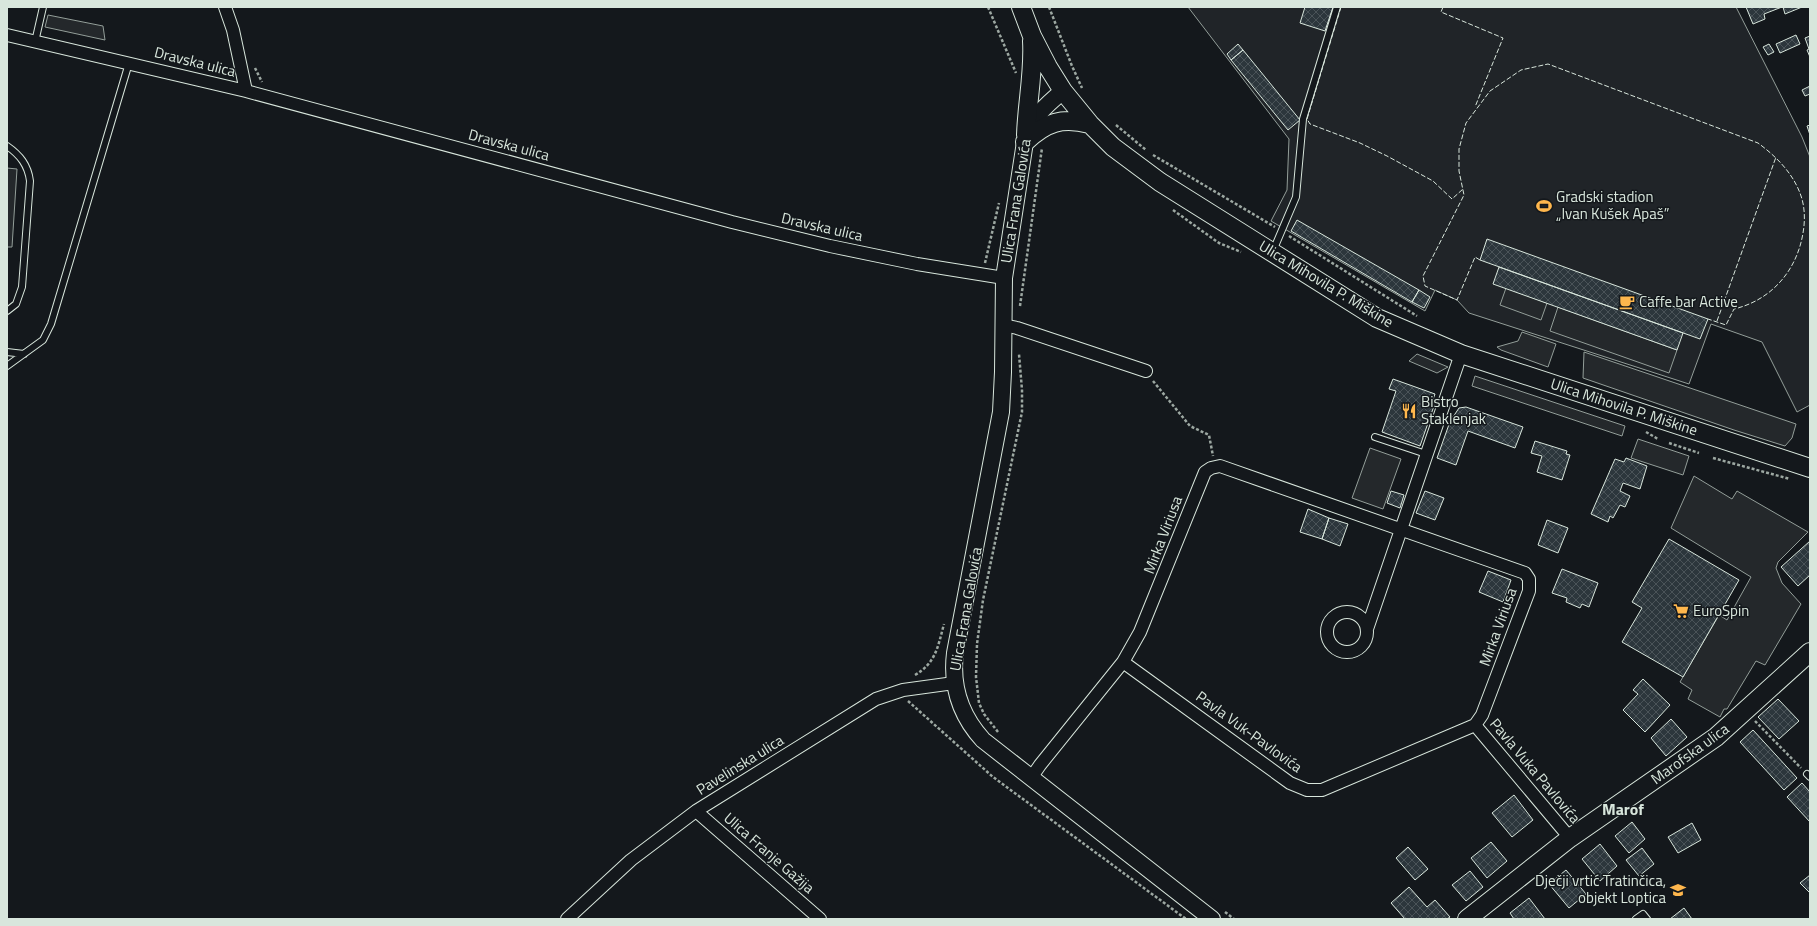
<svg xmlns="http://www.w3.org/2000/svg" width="1817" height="926" font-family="'Titillium Web',sans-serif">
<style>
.pitch{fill:#202428;stroke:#939e99}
.parking{fill:#24282b;stroke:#939e99}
.building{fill:url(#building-cross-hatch);stroke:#d8e6dc}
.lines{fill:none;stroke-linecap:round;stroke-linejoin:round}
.service-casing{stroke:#d8e6dc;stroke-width:8}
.minor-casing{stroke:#d8e6dc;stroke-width:14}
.tertiary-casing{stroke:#d8e6dc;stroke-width:18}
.secondary-casing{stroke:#d8e6dc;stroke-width:20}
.path{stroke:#9da8a2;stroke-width:2.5;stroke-dasharray:3 2;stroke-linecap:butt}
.service{stroke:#14181c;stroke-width:6}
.minor{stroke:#14181c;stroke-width:12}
.tertiary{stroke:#14181c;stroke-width:16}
.secondary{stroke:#14181c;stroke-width:18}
.fence{stroke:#d8e6dc;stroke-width:1;stroke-dasharray:5 2;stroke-linecap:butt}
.labels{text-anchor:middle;stroke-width:3;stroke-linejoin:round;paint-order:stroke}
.street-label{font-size:15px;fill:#d8e6dc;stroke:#14181c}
.poi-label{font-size:15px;fill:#d8e6dc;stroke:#14181c;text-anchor:start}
.neighbourhood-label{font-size:16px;font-weight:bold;fill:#d8e6dc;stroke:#14181c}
</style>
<defs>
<pattern id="building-cross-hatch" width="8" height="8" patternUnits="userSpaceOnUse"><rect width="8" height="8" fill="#2c363c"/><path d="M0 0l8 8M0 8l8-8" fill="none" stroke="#4a5358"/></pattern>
</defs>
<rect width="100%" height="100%" fill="#14181c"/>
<path class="pitch" d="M 1188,7 L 1736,7 L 1802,137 L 1810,157 L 1810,405 L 1797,412 L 1762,342 L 1711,324 L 1689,384 L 1469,313 L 1457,300 L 1435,290 L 1425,311 L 1271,221 L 1287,190 L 1289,139 Z"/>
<path class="parking" d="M 48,15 L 103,26 L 105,40 L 45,27 Z
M 7,168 L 17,169 L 12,247 L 7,247 Z
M 1506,288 L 1547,303 L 1541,320 L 1500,305 Z
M 1558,307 L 1677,350 L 1669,373 L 1550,331 Z
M 1522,332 L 1556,344 L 1548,367 L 1501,350 L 1497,347 L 1518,341 Z
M 1584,352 L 1796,424 L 1792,438 L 1785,446 L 1734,430 L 1583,378 Z
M 1417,354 L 1448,367 L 1437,373 L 1409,361 Z
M 1475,376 L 1625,426 L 1622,436 L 1472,386 Z
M 1638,439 L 1689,456 L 1683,475 L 1631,458 Z
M 1370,448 L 1401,459 L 1383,509 L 1352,498 Z
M 1694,476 L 1732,499 L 1737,491 L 1808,532 L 1778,562 L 1776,568 L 1782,583 L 1801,604 L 1765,665 L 1756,661 L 1727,709 L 1724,709 L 1720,717 L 1688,699 L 1692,690 L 1680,682 L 1719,615 L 1727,620 L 1751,577 L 1671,528 Z"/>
<path class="building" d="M 1305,7 L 1333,7 L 1325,31 L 1300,23 Z
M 1746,7 L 1782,7 L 1764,14 L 1765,19 L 1753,24 Z
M 1783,7 L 1802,7 L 1785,14 Z
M 1796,35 L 1800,44 L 1780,53 L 1776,44 Z
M 1810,36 L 1810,57 L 1807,50 L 1809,49 L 1805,38 Z
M 1238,44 L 1243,50 L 1231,60 L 1227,54 Z
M 1769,44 L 1774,52 L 1768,55 L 1763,47 Z
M 1243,50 L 1300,120 L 1288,130 L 1231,60 Z
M 1810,86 L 1810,94 L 1805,96 L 1802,90 Z
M 1810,125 L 1810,135 L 1807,126 Z
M 1297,220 L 1419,290 L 1412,302 L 1291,231 Z
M 1487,239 L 1708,319 L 1700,339 L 1480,260 Z
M 1499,267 L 1683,333 L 1677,350 L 1493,284 Z
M 1419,290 L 1430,297 L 1424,308 L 1412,302 Z
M 1393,379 L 1435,394 L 1432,402 L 1435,403 L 1420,446 L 1382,432 L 1396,391 L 1389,389 Z
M 1466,407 L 1523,427 L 1515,448 L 1468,431 L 1456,465 L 1437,458 L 1452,416 L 1453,417 L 1459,408 Z
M 1535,441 L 1567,451 L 1566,454 L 1570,455 L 1562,480 L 1537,472 L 1542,456 L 1531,453 Z
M 1626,458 L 1647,466 L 1640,489 L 1623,483 L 1620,491 L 1630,496 L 1625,507 L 1620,505 L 1613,518 L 1610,516 L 1608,522 L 1591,514 L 1615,459 L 1624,462 Z
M 1391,491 L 1404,495 L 1400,508 L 1387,503 Z
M 1425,491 L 1444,498 L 1435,520 L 1416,513 Z
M 1308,509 L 1329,518 L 1322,539 L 1300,532 Z
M 1329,518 L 1348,524 L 1340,546 L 1322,539 Z
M 1547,520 L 1568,528 L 1558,553 L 1538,545 Z
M 1669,539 L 1739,580 L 1683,677 L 1622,642 L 1642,608 L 1632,602 Z
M 1810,541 L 1810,575 L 1798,586 L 1781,567 Z
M 1562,569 L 1598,583 L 1589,607 L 1582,604 L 1580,608 L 1566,602 L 1567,598 L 1552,593 Z
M 1488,571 L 1511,580 L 1503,602 L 1479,592 Z
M 1643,679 L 1670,705 L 1645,732 L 1623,710 L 1638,694 L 1633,690 Z
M 1778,699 L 1799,721 L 1779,739 L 1758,717 Z
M 1671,719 L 1687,737 L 1666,756 L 1651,738 Z
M 1753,730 L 1797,778 L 1784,790 L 1740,742 Z
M 1802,783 L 1810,792 L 1810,822 L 1787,797 Z
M 1514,795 L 1533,820 L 1512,837 L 1492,813 Z
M 1632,822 L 1645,839 L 1629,853 L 1615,836 Z
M 1692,823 L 1701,840 L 1678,853 L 1668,837 Z
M 1491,842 L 1507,861 L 1487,878 L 1471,858 Z
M 1600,844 L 1617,866 L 1600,881 L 1582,859 Z
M 1408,847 L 1428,869 L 1415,880 L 1396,858 Z
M 1642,848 L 1654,864 L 1639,876 L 1626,860 Z
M 1566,870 L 1586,894 L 1569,908 L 1549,884 Z
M 1470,871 L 1483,887 L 1466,901 L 1452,885 Z
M 1810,875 L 1810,891 L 1809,892 L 1800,883 Z
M 1409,887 L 1427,907 L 1435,900 L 1450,917 L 1447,919 L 1405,919 L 1391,903 Z
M 1529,898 L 1545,919 L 1514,919 L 1510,913 Z
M 1684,908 L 1692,919 L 1670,919 Z"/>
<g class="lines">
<defs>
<path id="service" d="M 35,42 L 43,7
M 7,146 C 20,155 28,165 30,181 L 22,287 L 16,304 L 7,311
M 1273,251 L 1296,197 L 1303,119 L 1337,7
M 7,352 L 24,354
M 7,366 L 43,340 L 51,324 L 129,63
M 1375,437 L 1426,454
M 1807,774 L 1810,777
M 1636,919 L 1643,914 L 1647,919"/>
<path id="minor" d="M 225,7 L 233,30 L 246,91
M 7,35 L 246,91 L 732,222 L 830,246 L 917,264 L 1004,278
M 1003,325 L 1017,328 L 1146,371
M1327 632a20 20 0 1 1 40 0a20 20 0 1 1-40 0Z
M 1367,629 L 1461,354
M 1123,662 L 1290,783 L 1307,790 L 1322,790 L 1475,725
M 1475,725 L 1570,838
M 1031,778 L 1040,765 L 1123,662 L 1140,632 L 1205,472 L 1211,468 L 1220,466 L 1525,573 L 1529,579 L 1529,591 L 1482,715 L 1475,725
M 696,811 L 820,919
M 567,919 L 631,860 L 696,811 L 876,699 L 903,690 L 954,683"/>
<path id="tertiary" d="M 1063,91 C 1046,105 1030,119 1025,142 L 1004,278 L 1003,372 L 1001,412 L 955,653 C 951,686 961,716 983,740 L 1212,919"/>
<path id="secondary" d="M 1021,7 L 1032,36 L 1048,67 L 1063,91 L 1090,124 L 1113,147 L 1160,182 L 1377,318 L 1461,354 L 1810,468
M 1026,135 C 1027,103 1034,72 1032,41
M 1025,142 C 1046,122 1062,117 1090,124
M 1467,919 L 1570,838 L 1716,737 L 1810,652"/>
</defs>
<use href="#service" class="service-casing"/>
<use href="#minor" class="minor-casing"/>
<use href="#tertiary" class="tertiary-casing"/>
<use href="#secondary" class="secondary-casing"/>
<path class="path" d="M 988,7 L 1016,73
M 1049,7 L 1072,66 L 1082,88
M 255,68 L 262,82
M 1116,125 L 1146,150
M 1153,155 L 1275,227
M 1173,210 L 1219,243 L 1241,252
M 1289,236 L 1417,316
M 985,263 L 999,203
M 1020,306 L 1042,148
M 1153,381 L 1190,426 L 1209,435 L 1213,456
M 1646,432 L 1658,439
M 1669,443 L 1699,453
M 1713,458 L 1790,479
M 915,675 C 936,663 938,646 944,624
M 908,701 L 993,777 L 1186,919
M 1755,721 L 1801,768
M 998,732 L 984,714 L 979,703 L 976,677 L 977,644 L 983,600 L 1022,412 L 1022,390 L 1019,354
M 1225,912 L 1234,919"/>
<use href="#service" class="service"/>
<use href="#minor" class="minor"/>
<use href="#tertiary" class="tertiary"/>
<use href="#secondary" class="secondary"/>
<path class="fence" d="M 1341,7 L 1307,119 L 1310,124 L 1360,143 L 1387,156 L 1433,181 L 1452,199 L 1463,189
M 1443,7 L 1441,12 L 1503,38 L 1475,107
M 1480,260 L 1475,257 L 1457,300 L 1425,286 L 1423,276 L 1464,195 L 1459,171 L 1459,149 L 1466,123 L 1490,91 L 1521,70 L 1548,64 L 1758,143 C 1777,157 1795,175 1802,199 C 1805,210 1805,222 1803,233 C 1797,270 1772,300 1734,309 L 1726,325 L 1708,319
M 1717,321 L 1776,157"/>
</g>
<defs>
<symbol id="stadium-bare" viewBox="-9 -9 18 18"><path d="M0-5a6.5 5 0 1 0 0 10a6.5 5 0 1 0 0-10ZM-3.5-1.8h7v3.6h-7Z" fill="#ffb74d" stroke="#14181c" stroke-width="2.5" paint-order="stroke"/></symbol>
<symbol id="cafe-bare" viewBox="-9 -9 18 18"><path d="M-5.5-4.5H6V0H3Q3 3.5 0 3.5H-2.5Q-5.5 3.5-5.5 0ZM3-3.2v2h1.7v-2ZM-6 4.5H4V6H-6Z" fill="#ffb74d" stroke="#14181c" stroke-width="2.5" paint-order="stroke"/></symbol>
<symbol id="restaurant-bare" viewBox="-9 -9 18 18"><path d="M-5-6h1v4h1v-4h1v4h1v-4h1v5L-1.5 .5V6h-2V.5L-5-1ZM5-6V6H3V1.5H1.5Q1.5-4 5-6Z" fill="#ffb74d" stroke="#14181c" stroke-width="2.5" paint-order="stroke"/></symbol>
<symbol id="supermarket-bare" viewBox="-9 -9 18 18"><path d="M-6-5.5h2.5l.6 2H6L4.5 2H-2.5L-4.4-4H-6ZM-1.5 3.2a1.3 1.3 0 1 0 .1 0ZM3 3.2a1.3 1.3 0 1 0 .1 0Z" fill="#ffb74d" stroke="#14181c" stroke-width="2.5" paint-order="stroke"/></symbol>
<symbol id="school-bare" viewBox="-9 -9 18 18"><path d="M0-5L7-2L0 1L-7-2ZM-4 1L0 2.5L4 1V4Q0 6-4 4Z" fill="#ffb74d" stroke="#14181c" stroke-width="2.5" paint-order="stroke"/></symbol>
</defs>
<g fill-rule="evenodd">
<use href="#stadium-bare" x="1533" y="195" width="22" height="22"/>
<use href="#cafe-bare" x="1616" y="291" width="22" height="22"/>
<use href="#restaurant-bare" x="1398" y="400" width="22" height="22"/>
<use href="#supermarket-bare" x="1670" y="600" width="22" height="22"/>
<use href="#school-bare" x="1667" y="879" width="22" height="22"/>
</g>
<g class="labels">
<g class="street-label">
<text transform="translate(195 62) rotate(14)" y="5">Dravska ulica</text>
<text transform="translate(509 145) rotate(15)" y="5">Dravska ulica</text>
<text transform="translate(1016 201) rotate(-81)" y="5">Ulica Frana Galovića</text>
<text transform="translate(822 227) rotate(13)" y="5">Dravska ulica</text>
<text transform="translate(1326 284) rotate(31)" y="5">Ulica Mihovila P. Miškine</text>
<text transform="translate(1624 407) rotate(18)" y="5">Ulica Mihovila P. Miškine</text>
<text transform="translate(1163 535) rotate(-69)" y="5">Mirka Viriusa</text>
<text transform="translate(966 609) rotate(-80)" y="5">Ulica Frana Galovića</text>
<text transform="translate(1498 627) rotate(-70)" y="5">Mirka Viriusa</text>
<text transform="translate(1249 732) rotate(36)" y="5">Pavla Vuk-Pavlovića</text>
<text transform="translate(1690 754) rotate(-36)" y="5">Marofska ulica</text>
<text transform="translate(740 765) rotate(-32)" y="5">Pavelinska ulica</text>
<text transform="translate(1535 771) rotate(50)" y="5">Pavla Vuka Pavlovića</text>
<text transform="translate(769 853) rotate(41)" y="5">Ulica Franje Gažija</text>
</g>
<g class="poi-label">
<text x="1556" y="202">Gradski stadion<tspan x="1556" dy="17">„Ivan Kušek Apaš”</tspan></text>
<text x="1639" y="307">Caffe bar Active</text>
<text x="1421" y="407">Bistro<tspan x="1421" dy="17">Staklenjak</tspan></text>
<text x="1693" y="616">EuroSpin</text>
<text x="1666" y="886" text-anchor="end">Dječji vrtić Tratinčica,<tspan x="1666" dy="17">objekt Loptica</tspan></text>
</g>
<g class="neighbourhood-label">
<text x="1623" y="815">Marof</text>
</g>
</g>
<rect width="1817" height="926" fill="none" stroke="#d8e6dc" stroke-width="16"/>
</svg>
